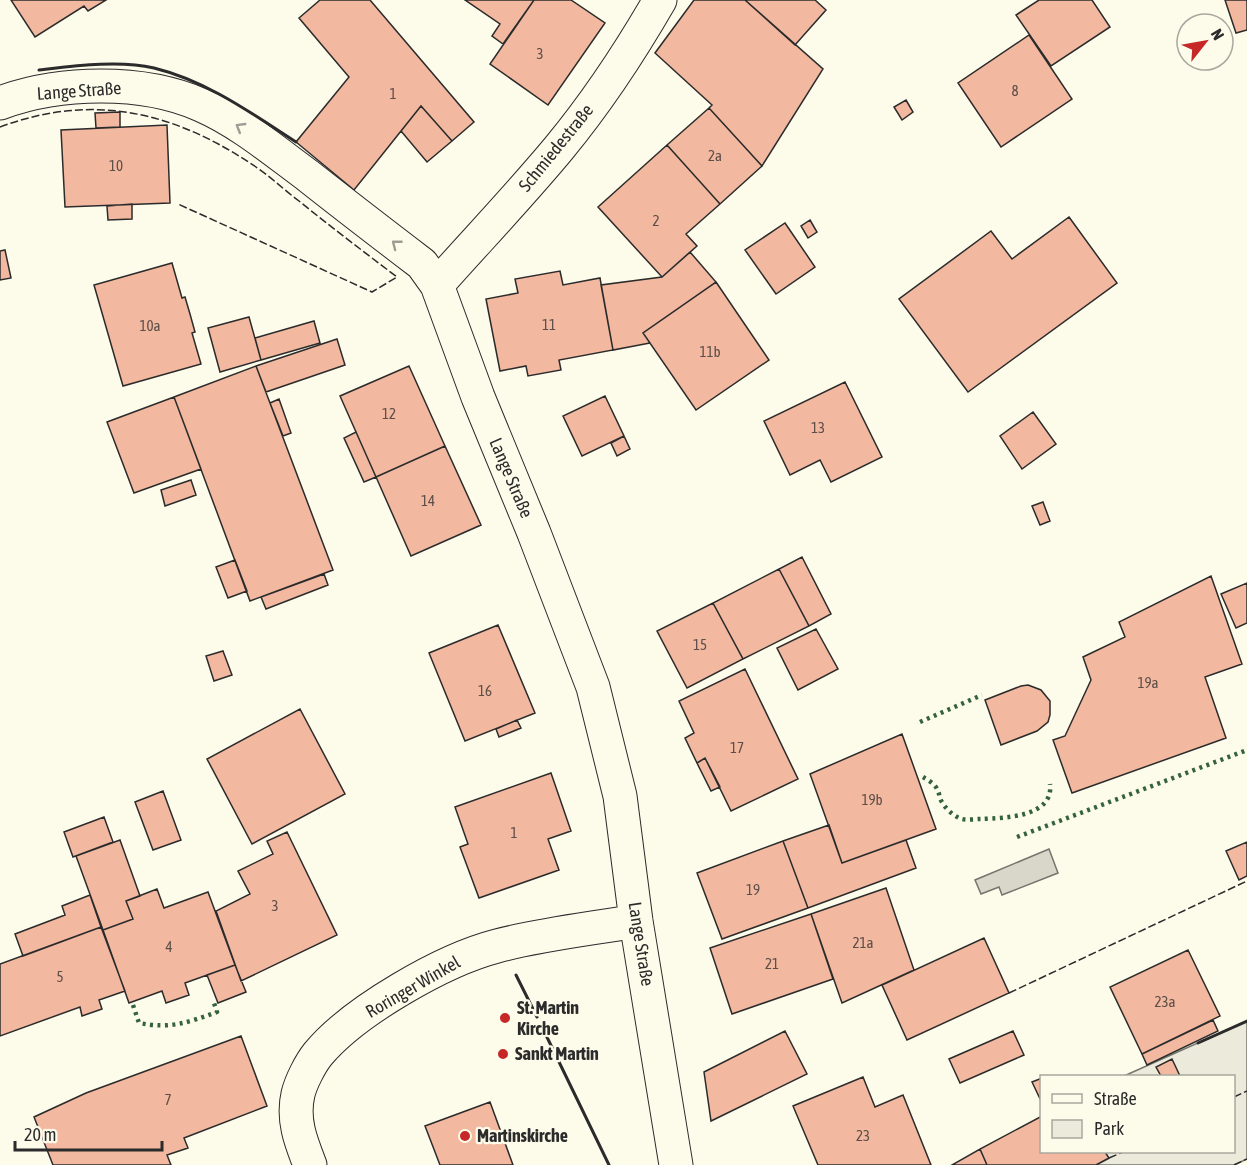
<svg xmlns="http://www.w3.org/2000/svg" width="1247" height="1165" font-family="'Asap Condensed',sans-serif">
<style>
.green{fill:#ecebdb;stroke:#74746e;stroke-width:1.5}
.water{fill:#d8d7c9;stroke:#74746e;stroke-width:1.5}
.building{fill:#f2b8a0;stroke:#2b2b2b;stroke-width:1.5}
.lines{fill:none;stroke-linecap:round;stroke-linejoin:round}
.minor-casing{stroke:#2b2b2b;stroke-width:35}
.minor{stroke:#fdfbea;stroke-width:33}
.hedge{stroke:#34623c;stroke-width:4.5;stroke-dasharray:3 4.5;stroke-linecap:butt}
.fence{stroke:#2b2b2b;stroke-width:1.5;stroke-dasharray:8 3;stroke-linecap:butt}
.wall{stroke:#2b2b2b;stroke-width:3}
.oneway{stroke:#9e9d94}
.poi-dot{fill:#c62828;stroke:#fdfbea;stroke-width:2}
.labels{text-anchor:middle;stroke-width:4.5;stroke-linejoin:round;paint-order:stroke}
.number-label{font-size:15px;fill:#5d4e48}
.street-label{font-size:18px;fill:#2b2b2b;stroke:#fdfbea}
.poi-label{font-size:18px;font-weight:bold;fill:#2b2b2b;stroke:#fdfbea;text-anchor:start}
</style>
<rect width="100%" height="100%" fill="#fdfbea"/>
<path class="green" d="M 1247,1021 L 1247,1159 L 1234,1165 L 1096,1165 L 1108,1159 L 1105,1152 L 1234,1152 L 1234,1076 L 1124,1076 Z"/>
<path class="water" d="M 1049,849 L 1058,873 L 1002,895 L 999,887 L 981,894 L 975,880 Z"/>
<path class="building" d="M 11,0 L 106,0 L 88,11 L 84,6 L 35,37 Z
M 320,0 L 370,0 L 474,122 L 452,141 L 421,106 L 354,190 L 296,142 L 349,77 L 299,18 Z
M 465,0 L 534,0 L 503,44 L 492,36 L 500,24 Z
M 534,0 L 571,0 L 605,23 L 548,105 L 490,64 Z
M 694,0 L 745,0 L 823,69 L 762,166 L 709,108 L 712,105 L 655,53 Z
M 745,0 L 815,0 L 826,10 L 795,45 Z
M 1039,0 L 1092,0 L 1110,27 L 1051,66 L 1016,15 Z
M 1225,0 L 1247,0 L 1247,30 L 1236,33 Z
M 1029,35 L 1072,99 L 1001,147 L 958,83 Z
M 906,100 L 913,112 L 902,120 L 894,107 Z
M 421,106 L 452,141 L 427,162 L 401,131 Z
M 709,108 L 762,166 L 720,204 L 667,145 Z
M 120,112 L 120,127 L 96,128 L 95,113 Z
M 167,125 L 170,203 L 65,207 L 61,130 Z
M 667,145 L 720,204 L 686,234 L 697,246 L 662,277 L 598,207 Z
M 132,204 L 132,219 L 108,220 L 107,206 Z
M 1069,217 L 1117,283 L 968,392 L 899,299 L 991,231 L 1012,259 Z
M 810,220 L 817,232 L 808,238 L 801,226 Z
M 785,223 L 815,267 L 776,294 L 745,250 Z
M 5,250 L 11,278 L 0,280 L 0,251 Z
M 690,252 L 716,282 L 643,333 L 650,343 L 613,350 L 601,285 L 662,277 Z
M 172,263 L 182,298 L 185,297 L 190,314 L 195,332 L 192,333 L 201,364 L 123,386 L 94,285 Z
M 560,271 L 563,285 L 600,278 L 613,350 L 559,360 L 561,370 L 528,376 L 526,366 L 500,371 L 486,299 L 518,293 L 515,279 Z
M 716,282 L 769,360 L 696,410 L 643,333 Z
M 249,317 L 261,360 L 220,372 L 208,328 Z
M 314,321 L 320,343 L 261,360 L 255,338 Z
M 337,339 L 345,365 L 266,392 L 256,366 Z
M 256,366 L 333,570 L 250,601 L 174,397 Z
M 409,366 L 445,446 L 376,477 L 340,396 Z
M 845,382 L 882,457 L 831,482 L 820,460 L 790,475 L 764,421 Z
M 605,396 L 624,436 L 582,456 L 563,416 Z
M 174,397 L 201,469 L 134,493 L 107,422 Z
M 279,399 L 291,433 L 283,436 L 270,403 Z
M 1033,412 L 1056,444 L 1022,469 L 1000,436 Z
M 356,432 L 376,477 L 364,482 L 344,438 Z
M 624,436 L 630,449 L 617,456 L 611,443 Z
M 445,446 L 481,525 L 411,556 L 376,477 Z
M 191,480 L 196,495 L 165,506 L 161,490 Z
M 1043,502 L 1050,521 L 1040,525 L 1032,506 Z
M 802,557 L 831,614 L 809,626 L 779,569 Z
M 235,560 L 247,591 L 228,598 L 216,567 Z
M 779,569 L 809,626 L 743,659 L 713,603 Z
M 324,574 L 328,585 L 266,609 L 261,597 Z
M 1211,576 L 1242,664 L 1205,677 L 1226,738 L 1072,793 L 1053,740 L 1065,736 L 1091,680 L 1083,657 L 1125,637 L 1119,622 Z
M 1247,583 L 1247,623 L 1236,628 L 1221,594 Z
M 713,603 L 743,659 L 687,688 L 657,631 Z
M 498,625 L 535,713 L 465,741 L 429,653 Z
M 816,629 L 838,669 L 798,690 L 777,648 Z
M 223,651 L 232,675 L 214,681 L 206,656 Z
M 745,669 L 798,779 L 731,811 L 705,758 L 697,763 L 685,738 L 694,733 L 679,701 Z
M 1028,685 L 1041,690 L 1050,701 L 1050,715 L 1048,722 L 1037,731 L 1001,745 L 985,700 L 1021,686 Z
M 300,709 L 345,794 L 252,844 L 207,759 Z
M 517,720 L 521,728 L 499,737 L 496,729 Z
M 902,734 L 936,829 L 842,863 L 810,774 Z
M 705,758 L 720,787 L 711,791 L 697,763 Z
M 551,773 L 571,831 L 548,839 L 559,870 L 479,898 L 460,847 L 468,844 L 455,807 Z
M 163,791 L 181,840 L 153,850 L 135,802 Z
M 104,817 L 113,842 L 73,857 L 64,832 Z
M 829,825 L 842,863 L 906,840 L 916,868 L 808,908 L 783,841 Z
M 287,832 L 337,935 L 241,981 L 216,911 L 250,894 L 238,871 L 273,854 L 267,841 Z
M 120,840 L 140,896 L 126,901 L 133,919 L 103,930 L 76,856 Z
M 783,841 L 808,908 L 722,939 L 697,873 Z
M 1247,842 L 1247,876 L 1239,880 L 1226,851 Z
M 886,888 L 914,970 L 842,1003 L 811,914 Z
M 157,889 L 164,908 L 208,892 L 235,965 L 185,983 L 189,995 L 166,1003 L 162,991 L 129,1003 L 103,930 L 133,919 L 126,901 Z
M 90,895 L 101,927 L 23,956 L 15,934 L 65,915 L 62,906 Z
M 811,914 L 833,979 L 732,1014 L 710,948 Z
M 101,927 L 125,991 L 99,1000 L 102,1009 L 82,1016 L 80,1007 L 0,1036 L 0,964 Z
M 984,938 L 1009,993 L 907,1040 L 882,985 Z
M 1188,950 L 1220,1016 L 1142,1054 L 1110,987 Z
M 235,965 L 246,992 L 218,1003 L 207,975 Z
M 1213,1020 L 1218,1031 L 1147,1065 L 1142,1054 Z
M 785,1031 L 807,1074 L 711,1121 L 704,1072 Z
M 1013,1031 L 1024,1055 L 960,1083 L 949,1059 Z
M 241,1036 L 267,1106 L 184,1138 L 188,1148 L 167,1155 L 171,1165 L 53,1165 L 34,1117 L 86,1093 Z
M 1172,1059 L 1180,1076 L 1161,1076 L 1156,1067 Z
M 863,1077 L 875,1107 L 903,1095 L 931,1165 L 818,1165 L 793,1106 Z
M 1042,1078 L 1042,1103 L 1032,1082 Z
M 490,1102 L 513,1165 L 440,1165 L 425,1126 Z
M 1042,1116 L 1042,1152 L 1105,1152 L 1109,1158 L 1096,1165 L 987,1165 L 980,1149 Z
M 980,1149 L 987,1165 L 952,1165 Z"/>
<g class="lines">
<defs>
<path id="minor" d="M 0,103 C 59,81 143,79 201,105 C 240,122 273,150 307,175 C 345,205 384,235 422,264 L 437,285 L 478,397 L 534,533 L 593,687 L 620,796 L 636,921 L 676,1165
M 437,285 C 477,240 520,195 559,148 C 597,102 630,52 660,0
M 310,1165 C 301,1142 292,1120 298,1094 C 301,1082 310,1064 318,1054 C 354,1011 443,960 497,946 C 542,934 590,929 636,921"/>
</defs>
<use href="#minor" class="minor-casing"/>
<use href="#minor" class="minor"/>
<path class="hedge" d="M 920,722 L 982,695
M 923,777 C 928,780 935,784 937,789 C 939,792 939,795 940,798 C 943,806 951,814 959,818 C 965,821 974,819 981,819 C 1005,818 1054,817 1050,784
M 1017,837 L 1247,750
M 133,1005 L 139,1023 C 171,1029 186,1023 217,1012 L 214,1003"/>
<path class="fence" d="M 0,127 C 94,92 175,112 256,167 C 271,177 284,190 299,201 C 331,227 364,252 397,277 L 372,292 L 178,204
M 1009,993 L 1247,881
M 1234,1097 L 1247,1091
M 1109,1158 L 1123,1152
M 1234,1165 L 1247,1159"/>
<path class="wall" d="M 39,70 C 74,66 119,60 154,68 C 207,81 251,113 296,142
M 516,975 L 537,1017
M 544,1031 L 609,1165
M 1198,1043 L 1247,1021"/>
</g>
<defs><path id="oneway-chevron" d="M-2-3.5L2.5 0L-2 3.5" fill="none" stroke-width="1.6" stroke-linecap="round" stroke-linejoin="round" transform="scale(1.5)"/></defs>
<g class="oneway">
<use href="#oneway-chevron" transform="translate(240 127) rotate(-149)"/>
<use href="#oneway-chevron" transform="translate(396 244) rotate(-142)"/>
</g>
<g class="poi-dot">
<circle cx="505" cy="1018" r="6"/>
<circle cx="503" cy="1054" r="6"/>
<circle cx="465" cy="1136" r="6"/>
</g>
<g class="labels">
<g class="number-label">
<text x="540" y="59">3</text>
<text x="1015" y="96">8</text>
<text x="393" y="99">1</text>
<text x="715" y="161">2a</text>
<text x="116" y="171">10</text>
<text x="656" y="226">2</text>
<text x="549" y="330">11</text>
<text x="150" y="331">10a</text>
<text x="710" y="357">11b</text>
<text x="389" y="419">12</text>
<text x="818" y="433">13</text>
<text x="428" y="506">14</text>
<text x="700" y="650">15</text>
<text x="1148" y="688">19a</text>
<text x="485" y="696">16</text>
<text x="737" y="753">17</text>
<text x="872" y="805">19b</text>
<text x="514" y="838">1</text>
<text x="753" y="895">19</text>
<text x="275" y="911">3</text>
<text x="863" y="948">21a</text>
<text x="169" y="952">4</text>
<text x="772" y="969">21</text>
<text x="60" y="982">5</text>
<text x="1165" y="1007">23a</text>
<text x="168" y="1105">7</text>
<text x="863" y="1141">23</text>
</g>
<g class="street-label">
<text transform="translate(79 91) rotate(-4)" y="6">Lange Straße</text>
<text transform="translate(556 148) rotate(-51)" y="6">Schmiedestraße</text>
<text transform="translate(511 478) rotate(67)" y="6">Lange Straße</text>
<text transform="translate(641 944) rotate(81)" y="6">Lange Straße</text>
<text transform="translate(413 987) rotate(-30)" y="6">Roringer Winkel</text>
</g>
<g class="poi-label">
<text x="517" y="1014">St. Martin<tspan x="517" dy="21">Kirche</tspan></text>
<text x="515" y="1060">Sankt Martin</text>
<text x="477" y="1142">Martinskirche</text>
</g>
</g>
<rect x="1040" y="1075" width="195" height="78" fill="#fdfbea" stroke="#a9a89e" stroke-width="1.5"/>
<rect x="1052" y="1094" width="30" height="9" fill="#fdfbea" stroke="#a9a89e" stroke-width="1.5"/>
<text x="1094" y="1105" font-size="18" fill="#2b2b2b">Straße</text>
<rect x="1052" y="1120" width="30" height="18" fill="#ecebdb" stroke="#a9a89e" stroke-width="1.5"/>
<text x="1094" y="1135" font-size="18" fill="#2b2b2b">Park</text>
<g transform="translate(1205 42) rotate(59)"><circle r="28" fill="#fdfbea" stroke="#a9a89e" stroke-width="1.5"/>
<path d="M0-4.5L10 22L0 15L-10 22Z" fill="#c62828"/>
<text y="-9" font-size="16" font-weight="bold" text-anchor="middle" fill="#2b2b2b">N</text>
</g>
<path d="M15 1141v9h147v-9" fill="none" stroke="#2b2b2b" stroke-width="3"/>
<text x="24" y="1141" font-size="18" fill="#2b2b2b" stroke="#fdfbea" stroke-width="4.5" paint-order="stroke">20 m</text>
</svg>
